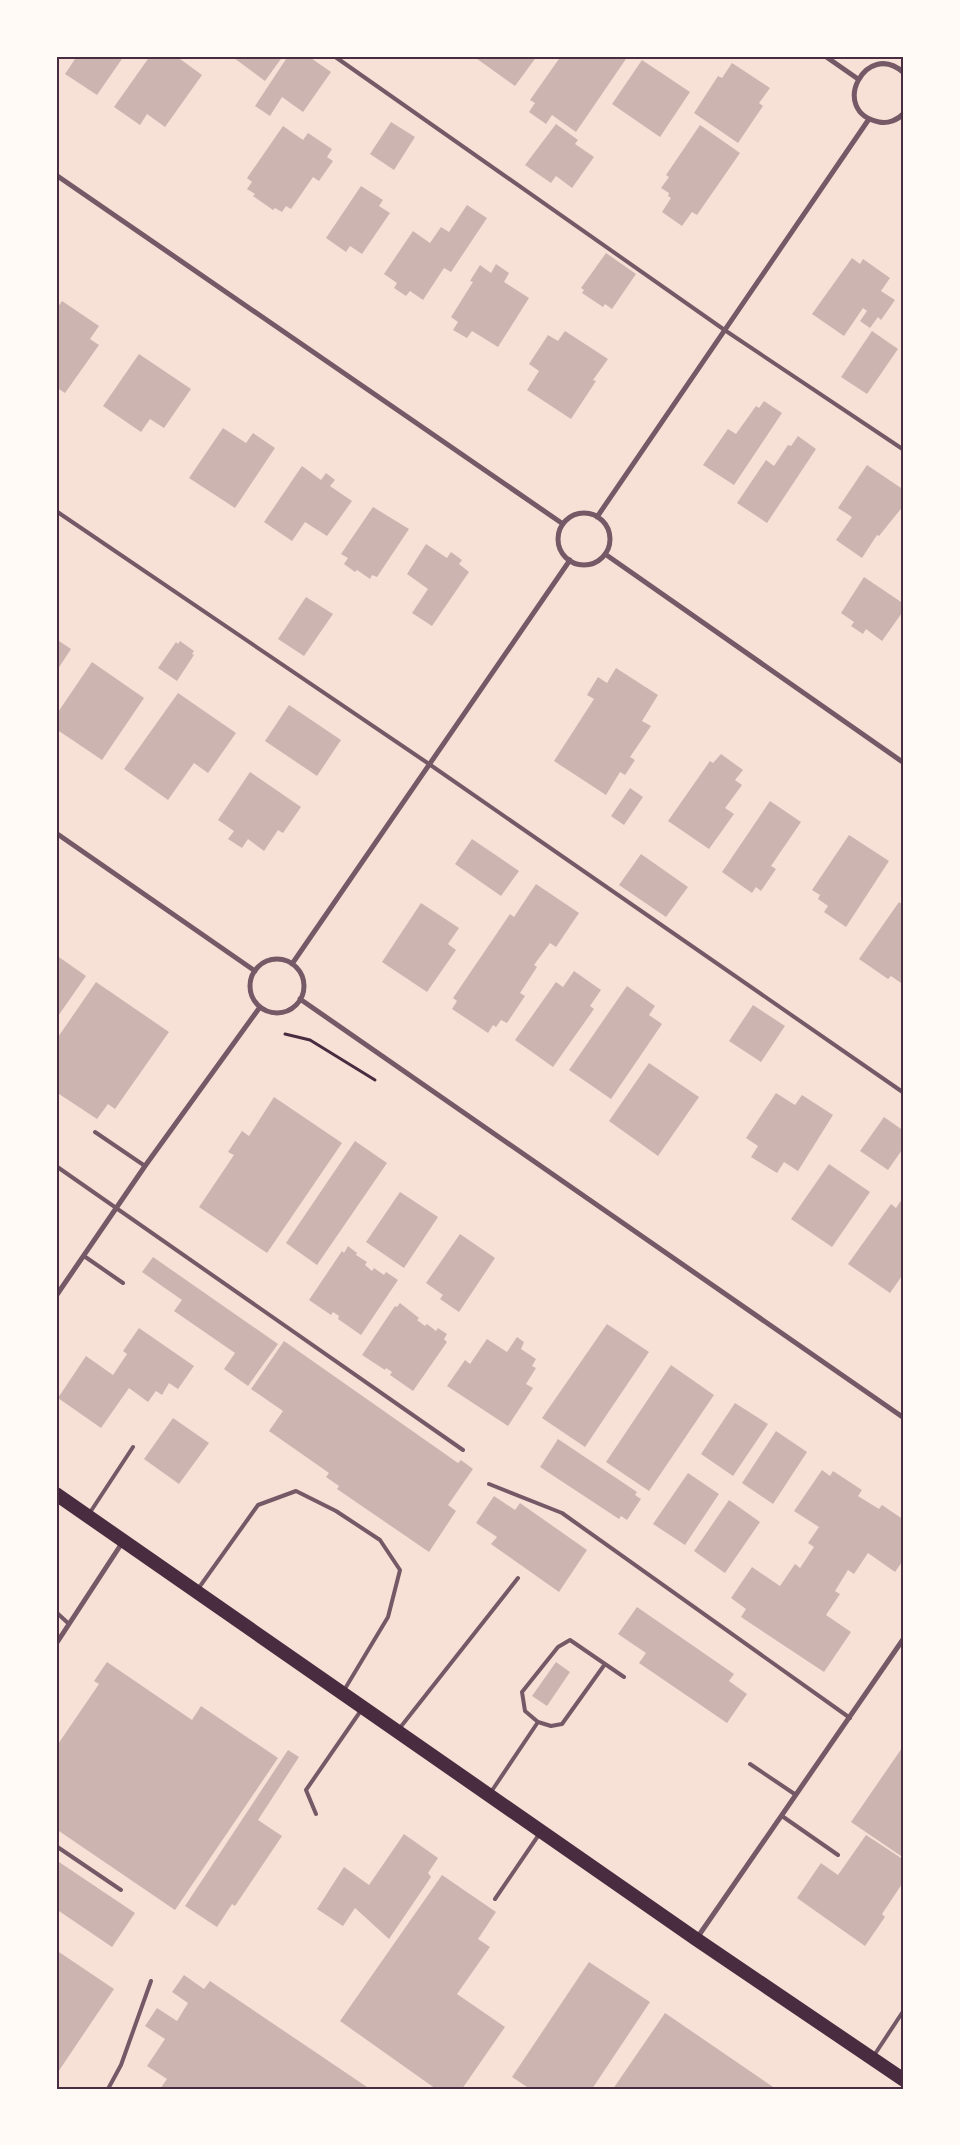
<svg xmlns="http://www.w3.org/2000/svg" width="960" height="2145" font-family="Ubuntu,sans-serif">
<style>
.building{fill:#ccb4b1}
.lines{fill:none;stroke-linecap:round;stroke-linejoin:round}
.path{stroke:#4a2c40;stroke-width:3}
.service{stroke:#755966;stroke-width:4}
.minor{stroke:#755966;stroke-width:5}
.trunk{stroke:#4a2c40;stroke-width:14}
.neatline{fill:none;stroke:#4a2c40;stroke-width:2}
</style>
<rect width="100%" height="100%" fill="#f7e1d7"/>
<path class="building" d="M 77,56 L 124,56 L 97,95 L 65,74 Z
M 150,56 L 176,56 L 202,75 L 165,127 L 147,114 L 140,125 L 114,107 Z
M 235,56 L 283,56 L 265,81 L 234,58 Z
M 288,56 L 308,56 L 331,72 L 303,112 L 282,97 L 270,116 L 255,106 Z
M 473,56 L 537,56 L 515,86 Z
M 561,56 L 628,56 L 576,132 L 552,115 L 546,124 L 529,112 L 535,103 L 530,100 Z
M 642,60 L 690,92 L 660,137 L 612,104 Z
M 732,63 L 770,88 L 759,103 L 763,106 L 738,143 L 694,113 L 718,76 L 722,78 Z
M 391,122 L 415,137 L 394,170 L 370,154 Z
M 556,124 L 578,140 L 575,144 L 594,157 L 572,188 L 556,176 L 551,183 L 525,165 Z
M 700,125 L 740,153 L 697,215 L 692,212 L 682,226 L 662,212 L 671,198 L 668,196 L 669,193 L 661,188 L 669,177 L 666,175 Z
M 283,126 L 303,140 L 308,133 L 332,149 L 327,157 L 333,161 L 319,181 L 313,177 L 291,209 L 286,206 L 282,212 L 275,208 L 273,210 L 253,196 L 255,194 L 247,189 L 252,182 L 247,178 Z
M 361,186 L 383,200 L 379,206 L 390,213 L 362,254 L 350,246 L 346,252 L 326,238 Z
M 467,205 L 487,218 L 451,272 L 444,268 L 423,300 L 410,291 L 406,296 L 394,288 L 397,283 L 384,274 L 413,231 L 430,243 L 441,227 L 449,232 Z
M 606,253 L 636,274 L 612,309 L 605,304 L 603,307 L 582,293 L 584,290 L 581,288 Z
M 852,258 L 860,264 L 863,259 L 890,278 L 881,291 L 895,300 L 881,320 L 878,317 L 870,328 L 860,321 L 867,311 L 863,308 L 844,336 L 812,314 Z
M 496,264 L 509,273 L 504,282 L 529,298 L 498,347 L 472,331 L 467,338 L 453,330 L 458,322 L 451,317 L 473,282 L 470,281 L 480,265 L 491,273 Z
M 62,301 L 99,326 L 90,339 L 99,345 L 65,393 L 56,387 L 56,310 Z
M 565,331 L 608,359 L 593,380 L 596,381 L 571,419 L 527,390 L 539,371 L 529,364 L 548,335 L 558,341 Z
M 872,331 L 898,349 L 867,394 L 841,377 Z
M 139,354 L 191,389 L 164,428 L 150,419 L 141,432 L 103,406 Z
M 764,401 L 782,413 L 734,485 L 703,465 L 728,429 L 736,434 L 756,406 L 759,408 Z
M 223,428 L 246,443 L 253,433 L 275,448 L 235,508 L 189,478 Z
M 798,436 L 816,449 L 767,523 L 737,503 L 766,460 L 774,466 L 788,445 L 791,446 Z
M 867,465 L 904,490 L 904,505 L 879,536 L 877,535 L 862,558 L 836,540 L 852,517 L 838,508 Z
M 302,466 L 321,480 L 326,473 L 335,480 L 330,486 L 352,501 L 327,536 L 305,522 L 292,541 L 264,522 Z
M 373,507 L 409,529 L 377,577 L 372,575 L 370,579 L 357,570 L 355,572 L 344,564 L 348,558 L 341,554 Z
M 426,544 L 447,558 L 451,552 L 462,560 L 459,564 L 469,572 L 432,626 L 412,613 L 428,589 L 407,574 Z
M 864,577 L 904,604 L 904,610 L 882,641 L 866,629 L 863,634 L 851,626 L 854,622 L 841,613 Z
M 306,597 L 333,614 L 304,656 L 278,639 Z
M 56,639 L 71,649 L 56,672 Z
M 180,641 L 194,651 L 192,654 L 194,655 L 177,681 L 158,668 L 176,642 L 178,644 Z
M 92,662 L 144,698 L 102,760 L 56,729 L 56,715 Z
M 616,668 L 658,695 L 642,721 L 651,726 L 630,757 L 635,760 L 625,775 L 620,772 L 606,795 L 554,761 L 594,699 L 587,695 L 598,677 L 607,683 Z
M 178,693 L 236,733 L 208,773 L 194,763 L 168,800 L 124,769 Z
M 289,705 L 341,740 L 317,776 L 265,741 Z
M 721,754 L 743,770 L 735,780 L 742,785 L 725,808 L 734,814 L 709,849 L 668,821 L 710,761 L 713,763 Z
M 250,772 L 301,807 L 283,833 L 278,830 L 264,851 L 248,839 L 242,848 L 228,839 L 234,831 L 218,820 Z
M 630,788 L 643,797 L 624,825 L 611,816 Z
M 770,801 L 801,822 L 771,866 L 776,869 L 761,891 L 756,887 L 752,893 L 722,872 Z
M 849,835 L 889,861 L 846,927 L 824,912 L 828,906 L 818,899 L 820,895 L 812,890 Z
M 472,839 L 519,871 L 501,896 L 455,864 Z
M 641,854 L 688,887 L 666,917 L 619,885 Z
M 536,884 L 579,913 L 556,947 L 550,943 L 534,965 L 537,967 L 520,993 L 525,996 L 507,1023 L 501,1020 L 496,1027 L 493,1025 L 488,1033 L 452,1009 L 457,1001 L 453,998 L 510,914 L 514,917 Z
M 899,902 L 904,906 L 904,985 L 891,976 L 888,979 L 859,959 Z
M 421,903 L 459,928 L 448,944 L 456,950 L 427,992 L 382,962 Z
M 56,955 L 86,976 L 56,1019 Z
M 574,971 L 601,990 L 590,1006 L 594,1009 L 553,1067 L 515,1040 L 556,982 L 563,987 Z
M 96,982 L 169,1032 L 115,1109 L 108,1104 L 97,1119 L 56,1092 L 56,1040 Z
M 627,986 L 655,1006 L 649,1015 L 662,1024 L 611,1099 L 569,1070 Z
M 753,1005 L 785,1026 L 761,1062 L 729,1041 Z
M 649,1063 L 699,1097 L 658,1156 L 609,1121 Z
M 776,1093 L 795,1105 L 802,1095 L 833,1115 L 798,1171 L 784,1162 L 777,1173 L 751,1157 L 758,1146 L 746,1138 Z
M 274,1097 L 342,1143 L 267,1253 L 199,1207 L 234,1155 L 228,1152 L 242,1131 L 249,1136 Z
M 884,1117 L 904,1131 L 904,1147 L 888,1170 L 860,1151 Z
M 355,1141 L 387,1163 L 317,1265 L 286,1243 Z
M 829,1164 L 870,1192 L 832,1247 L 791,1219 Z
M 400,1192 L 438,1217 L 404,1268 L 366,1242 Z
M 904,1196 L 904,1273 L 890,1293 L 848,1264 L 891,1204 L 896,1208 Z
M 460,1234 L 495,1258 L 459,1312 L 440,1299 L 443,1295 L 426,1283 Z
M 348,1246 L 357,1253 L 356,1255 L 367,1262 L 365,1265 L 372,1271 L 374,1268 L 384,1275 L 386,1272 L 398,1280 L 361,1335 L 338,1319 L 339,1316 L 333,1312 L 331,1315 L 309,1300 L 342,1251 L 344,1253 Z
M 153,1257 L 278,1344 L 248,1386 L 224,1369 L 235,1353 L 174,1311 L 182,1300 L 142,1272 Z
M 400,1303 L 419,1318 L 417,1320 L 425,1326 L 427,1324 L 436,1331 L 438,1328 L 447,1334 L 444,1339 L 447,1342 L 413,1391 L 390,1375 L 392,1372 L 386,1368 L 385,1370 L 362,1355 L 395,1306 L 397,1307 Z
M 607,1324 L 649,1352 L 585,1447 L 542,1418 Z
M 139,1328 L 194,1366 L 178,1389 L 169,1383 L 162,1395 L 156,1391 L 148,1402 L 129,1388 L 101,1428 L 58,1398 L 86,1356 L 113,1375 L 127,1354 L 123,1351 Z
M 517,1337 L 524,1342 L 521,1349 L 536,1359 L 532,1366 L 536,1368 L 526,1384 L 533,1388 L 508,1426 L 447,1386 L 465,1360 L 470,1364 L 487,1339 L 507,1352 Z
M 284,1341 L 458,1463 L 461,1460 L 473,1469 L 448,1505 L 456,1511 L 429,1552 L 337,1489 L 339,1486 L 326,1477 L 329,1473 L 269,1431 L 283,1411 L 251,1389 Z
M 671,1365 L 714,1395 L 649,1491 L 606,1462 Z
M 735,1403 L 768,1424 L 733,1476 L 701,1454 Z
M 173,1418 L 209,1443 L 179,1484 L 144,1459 Z
M 776,1431 L 807,1452 L 773,1504 L 742,1483 Z
M 558,1439 L 637,1492 L 635,1495 L 641,1499 L 627,1520 L 621,1516 L 619,1519 L 540,1467 Z
M 822,1470 L 830,1476 L 833,1471 L 862,1490 L 858,1496 L 879,1509 L 882,1505 L 904,1520 L 904,1559 L 895,1572 L 868,1553 L 854,1574 L 848,1570 L 835,1591 L 840,1594 L 826,1615 L 851,1632 L 824,1672 L 741,1617 L 746,1609 L 731,1598 L 752,1567 L 780,1586 L 795,1564 L 800,1568 L 814,1547 L 808,1543 L 819,1527 L 794,1511 Z
M 688,1473 L 719,1494 L 685,1545 L 653,1524 Z
M 494,1496 L 515,1510 L 520,1503 L 587,1550 L 559,1592 L 491,1544 L 497,1537 L 476,1523 Z
M 729,1500 L 760,1522 L 725,1573 L 694,1551 Z
M 637,1607 L 734,1674 L 729,1681 L 747,1694 L 727,1723 L 639,1663 L 646,1653 L 618,1634 Z
M 107,1662 L 192,1720 L 201,1706 L 278,1758 L 175,1910 L 56,1829 L 56,1747 L 99,1684 L 94,1681 Z
M 556,1662 L 570,1672 L 547,1706 L 532,1696 Z
M 904,1745 L 904,1858 L 851,1822 Z
M 288,1750 L 299,1757 L 258,1820 L 282,1836 L 235,1906 L 232,1904 L 217,1927 L 185,1906 Z
M 404,1834 L 438,1858 L 428,1873 L 431,1877 L 389,1939 L 355,1908 L 343,1926 L 317,1909 L 344,1867 L 369,1885 Z
M 866,1835 L 904,1860 L 904,1881 L 882,1914 L 885,1917 L 865,1946 L 797,1898 L 821,1863 L 838,1875 Z
M 56,1860 L 135,1913 L 112,1947 L 56,1909 Z
M 442,1875 L 496,1912 L 478,1939 L 490,1947 L 457,1994 L 505,2027 L 462,2089 L 436,2089 L 340,2021 Z
M 56,1950 L 114,1989 L 56,2075 Z
M 589,1962 L 650,2002 L 592,2089 L 530,2089 L 512,2077 Z
M 184,1975 L 204,1989 L 210,1981 L 370,2089 L 160,2089 L 167,2079 L 147,2066 L 165,2039 L 145,2026 L 157,2008 L 177,2021 L 188,2003 L 172,1992 Z
M 665,2013 L 776,2089 L 613,2089 Z"/>
<g class="lines">
<path class="path" d="M 285,1034 L 310,1040 L 375,1080"/>
<path class="service" d="M 334,56 L 726,331 L 904,450
M 56,511 L 429,764 L 904,1093
M 95,1132 L 145,1166
M 56,1166 L 463,1450
M 84,1256 L 123,1283
M 489,1484 L 562,1513 L 850,1718
M 89,1514 L 133,1447
M 198,1589 L 258,1505 L 296,1491 L 336,1511 L 380,1540 L 400,1570 L 388,1617 L 343,1692
M 56,1612 L 69,1624
M 538,1722 L 551,1726 L 562,1724 L 605,1664
M 399,1729 L 518,1578
M 750,1764 L 796,1795
M 491,1792 L 538,1722 L 525,1711 L 522,1692 L 558,1647 L 570,1640 L 624,1677
M 316,1814 L 306,1790 L 362,1709
M 782,1816 L 838,1855
M 56,1846 L 121,1890
M 495,1899 L 540,1833
M 873,2057 L 904,2010
M 108,2089 L 121,2065 L 151,1981"/>
<path class="minor" d="M 825,56 L 858,79
M 904,73 C 866,38 828,112 879,122 C 888,124 898,120 904,113
M 56,175 L 563,524
M558 539a26 26 0 1 1 52 0a26 26 0 1 1-52 0Z
M 597,517 L 869,119
M 605,554 L 904,763
M 56,833 L 255,971
M250 986a27 27 0 1 1 54 0a27 27 0 1 1-54 0Z
M 292,964 L 570,560
M 300,999 L 904,1418
M 56,1296 L 145,1166 L 260,1007
M 56,1644 L 122,1543
M 697,1938 L 904,1638"/>
<path class="trunk" d="M 56,1494 L 696,1939 L 904,2080"/>
</g>
<rect width="960" height="2145" fill="none" stroke="#fffaf5" stroke-width="115"/>
<rect x="58" y="58" width="844" height="2030" class="neatline"/>
</svg>
